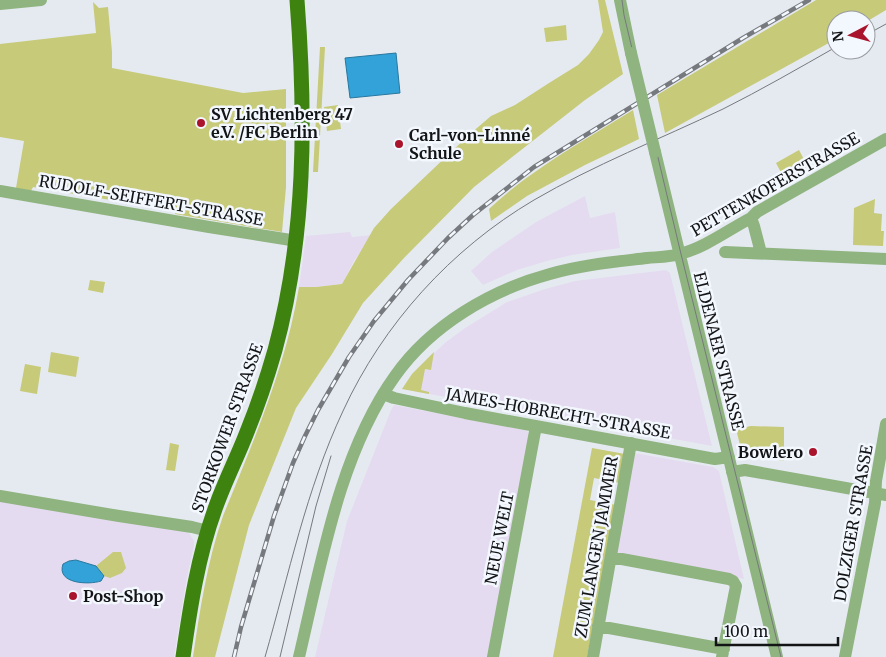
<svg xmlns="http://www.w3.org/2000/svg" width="886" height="657" font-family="Merriweather,serif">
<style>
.commercial{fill:#e5dbf0}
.green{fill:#c6ca79}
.water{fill:#33a2d8;stroke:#29779e}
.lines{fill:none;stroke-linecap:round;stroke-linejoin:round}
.minor{stroke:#8fb480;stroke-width:12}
.major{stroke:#3e830f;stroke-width:15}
.tram{stroke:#76797d;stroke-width:1}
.rail-casing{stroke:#76797d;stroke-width:4.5}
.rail{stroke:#f3f7fe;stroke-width:2.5;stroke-dasharray:8;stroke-linecap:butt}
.minor-bridge{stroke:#8fb480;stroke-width:12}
.poi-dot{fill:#aa132c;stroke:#f3f7fe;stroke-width:2}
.labels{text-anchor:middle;stroke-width:5;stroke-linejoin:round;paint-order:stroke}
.poi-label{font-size:16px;font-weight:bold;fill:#131416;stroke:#f3f7fe;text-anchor:start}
.street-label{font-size:16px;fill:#131416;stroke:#f3f7fe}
</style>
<rect width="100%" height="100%" fill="#e5eaf1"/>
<path class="commercial" d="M 585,196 L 590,218 L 615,212 L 620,248 L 572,255 L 547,261 L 517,270 L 483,285 L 471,271 L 492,252 L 536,222 Z
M 350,232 L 352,237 L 372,235 L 354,261 L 342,284 L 316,287 L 299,287 L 306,236 Z
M 666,270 L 670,273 L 712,446 L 402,389 L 417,369 L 446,342 L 465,328 L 507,302 L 545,289 L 575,281 Z
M 394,405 L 525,430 L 528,432 L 529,435 L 488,657 L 315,657 L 347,521 L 391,410 Z
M 634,453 L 713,467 L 719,471 L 744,579 L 616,555 Z
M 0,501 L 185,531 L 189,533 L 194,541 L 194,546 L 187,577 L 174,657 L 0,657 Z"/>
<path class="green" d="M 598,0 L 605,0 L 623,74 L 585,100 L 474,187 L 404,258 L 363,303 L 332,354 L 296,408 L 249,525 L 215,657 L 193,657 C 200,610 207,562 223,516 C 253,442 286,367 299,287 L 316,287 L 342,284 L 374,228 L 391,209 L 470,134 L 491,116 L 515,105 L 549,83 L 578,65 L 589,54 L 599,40 L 603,32 Z
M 816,0 L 886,0 L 886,10 L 866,22 L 866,20 L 836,20 L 836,39 L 665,133 L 657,95 Z
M 93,2 L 99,8 L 108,7 L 112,52 L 112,68 L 243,93 L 286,89 L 286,187 L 282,232 L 175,214 L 176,211 L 33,187 L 31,191 L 16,188 L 24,141 L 0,137 L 0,44 L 96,33 Z
M 566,25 L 567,40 L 546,42 L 544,28 Z
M 320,47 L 325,47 L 318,172 L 313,172 Z
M 338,105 L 341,129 L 327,131 L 324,107 Z
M 633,110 L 639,139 L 585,165 L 527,196 L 491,221 L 489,209 C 530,170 585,140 633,110 Z
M 799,150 L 808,167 L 785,180 L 776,163 Z
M 875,199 L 874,213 L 882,214 L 881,231 L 884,231 L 883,246 L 853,245 L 854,208 Z
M 90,280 L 105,282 L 103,293 L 88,290 Z
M 51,352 L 79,357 L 76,377 L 48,372 Z
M 434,352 L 431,370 L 425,369 L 421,390 L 429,392 L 429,394 L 402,389 L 412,374 Z
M 25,364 L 41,367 L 37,394 L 20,391 Z
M 751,426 L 784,427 L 784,461 L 742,453 L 736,429 Z
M 170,443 L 179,445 L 175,471 L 166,470 Z
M 592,448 L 625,454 L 620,483 L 594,478 L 590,500 L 616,505 L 587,657 L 553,657 Z
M 113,552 L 121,552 L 126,568 L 122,573 L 110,578 L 104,576 L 96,566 Z"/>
<path class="water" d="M 396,53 L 400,93 L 350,98 L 345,58 Z
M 76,560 L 96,566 L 104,576 L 101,581 C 89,585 56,584 63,564 L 69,561 Z"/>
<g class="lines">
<path class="minor" d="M 620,0 L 631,53
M 0,4 L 41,0
M 655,152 L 777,657
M 0,191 L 209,227 L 297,241
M 751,218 L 754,226 L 761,253
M 725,252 L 886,259
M 383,394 L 394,398 L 465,413 L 715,459 L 729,457
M 732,472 L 745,470 L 886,495
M 0,496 L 119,516 L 192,527 L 208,531
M 611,557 L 729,579 L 733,581 L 736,586 L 722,657
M 598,626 L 724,649
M 299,657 C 321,565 339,454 395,376 C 431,325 491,290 550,274 C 581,265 614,262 647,258 C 658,257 670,257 680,254 C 706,247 728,230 751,218 L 757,212 L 886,139
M 493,657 L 536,426
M 593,657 L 631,443
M 845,657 L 875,503 L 876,481 L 886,424"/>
<path class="major" d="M 183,657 C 190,608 198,556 215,509 C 224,483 237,458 247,432 C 258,405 267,378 275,350 C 306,236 306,117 297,0"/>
<path class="tram" d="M 622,0 L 624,15 L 681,254 L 781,657
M 866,35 L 886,24
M 265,657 C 289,574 306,490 343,411 C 383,324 451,249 534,200 C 594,165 660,139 723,109 C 761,90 799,68 836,47
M 280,657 L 316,506 L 331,456"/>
<defs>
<path id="rail" d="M 234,657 L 241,627 L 274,516 L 293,463 L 305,436 L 318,410 L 349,357 L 374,321 L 408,280 L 448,238 L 473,215 L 534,167 L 743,38 L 809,0"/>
</defs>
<use href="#rail" class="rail-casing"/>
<use href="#rail" class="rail"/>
<path class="minor-bridge" d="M 631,53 L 655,152"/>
</g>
<g class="poi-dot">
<circle cx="201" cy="123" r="5"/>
<circle cx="399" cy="144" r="5"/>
<circle cx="813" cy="452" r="5"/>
<circle cx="73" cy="596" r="5"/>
</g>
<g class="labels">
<g class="poi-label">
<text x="211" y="120">SV Lichtenberg 47<tspan x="211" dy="18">e.V. /FC Berlin</tspan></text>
<text x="409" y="141">Carl-von-Linné<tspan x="409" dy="18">Schule</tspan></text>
<text x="803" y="458" text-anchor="end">Bowlero</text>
<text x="83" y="602">Post-Shop</text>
</g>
<g class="street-label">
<text transform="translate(775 184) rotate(-30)" y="6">PETTENKOFERSTRASSE</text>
<text transform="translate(151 200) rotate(10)" y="6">RUDOLF-SEIFFERT-STRASSE</text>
<text transform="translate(719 351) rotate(76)" y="6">ELDENAER STRASSE</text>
<text transform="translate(558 413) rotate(10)" y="6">JAMES-HOBRECHT-STRASSE</text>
<text transform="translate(227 428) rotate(-70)" y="6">STORKOWER STRASSE</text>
<text transform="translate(853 523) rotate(-80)" y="6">DOLZIGER STRASSE</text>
<text transform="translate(499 538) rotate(-79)" y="6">NEUE WELT</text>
<text transform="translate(596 547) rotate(-80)" y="6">ZUM LANGEN JAMMER</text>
</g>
</g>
<g transform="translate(851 35) rotate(264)"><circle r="24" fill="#f3f7fe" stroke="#999ca1"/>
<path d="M0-4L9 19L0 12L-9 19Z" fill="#aa132c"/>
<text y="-8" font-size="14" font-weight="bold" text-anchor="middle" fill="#131416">N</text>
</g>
<path d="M716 637v8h122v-8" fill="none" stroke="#131416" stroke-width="2.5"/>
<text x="724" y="637" font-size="15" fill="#131416" stroke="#f3f7fe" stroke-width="4" paint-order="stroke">100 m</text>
</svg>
